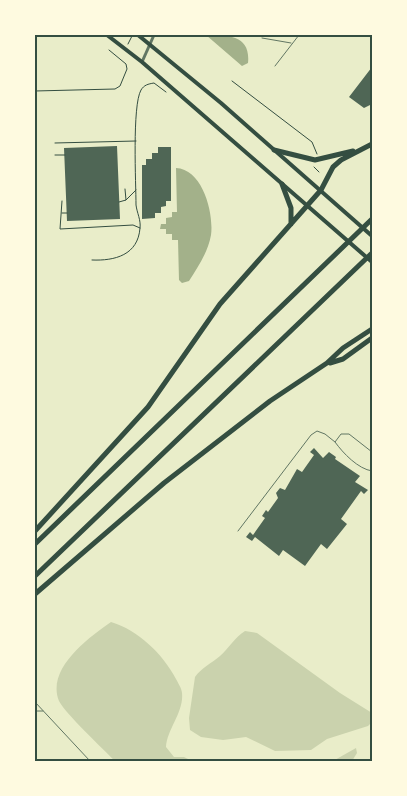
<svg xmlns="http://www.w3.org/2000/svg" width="407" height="796" font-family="Inter,sans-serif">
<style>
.green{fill:#cad2ad}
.water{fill:#a3b18a}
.building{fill:#4f6655}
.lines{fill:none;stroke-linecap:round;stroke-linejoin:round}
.path{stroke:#344e41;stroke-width:1}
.service{stroke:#617663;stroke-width:1}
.tertiary{stroke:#617663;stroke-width:3}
.secondary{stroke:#344e41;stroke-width:4}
.motorway{stroke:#344e41;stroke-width:5}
.neatline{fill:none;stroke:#344e41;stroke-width:2}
</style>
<rect width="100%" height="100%" fill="#e9edc9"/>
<path class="green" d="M 111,622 C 138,630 163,654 176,679 C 178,683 182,689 182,693 C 184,712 167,729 166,747 L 174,757 L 184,757 L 192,761 L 115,761 C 104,750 64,712 59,701 C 46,669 88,638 111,622 Z
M 245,631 L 257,633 L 340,693 L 372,713 L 372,722 L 368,726 L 327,739 L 311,750 L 275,751 L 246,737 L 223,740 L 201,737 L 190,730 L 189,718 L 195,677 C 201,668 212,663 220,656 C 229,648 234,638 245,631 Z
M 356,748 L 357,753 L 352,761 L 333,761 Z"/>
<path class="water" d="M 206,35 C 226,35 251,34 248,63 L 242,66 Z
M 176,168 C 203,169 214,214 211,235 C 208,252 198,267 189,281 L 182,283 L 179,280 L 178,240 L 172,240 L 172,234 L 166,234 L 166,229 L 160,229 L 161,224 L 166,224 L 166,218 L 172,217 L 172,212 L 177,212 Z"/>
<path class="building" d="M 372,67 L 372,104 L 364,108 L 349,97 Z
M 117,146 L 120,219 L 67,221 L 64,148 Z
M 158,147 L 171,147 L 171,201 L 166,201 L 166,206 L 161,207 L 161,213 L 155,213 L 155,218 L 142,219 L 142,165 L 146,165 L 146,159 L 152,159 L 152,153 L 158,153 Z
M 314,448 L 323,458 L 329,452 L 336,457 L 335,459 L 360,476 L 355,482 L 368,490 L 364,494 L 361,491 L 341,519 L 347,524 L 327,549 L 321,544 L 305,566 L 283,550 L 279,556 L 255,537 L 252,541 L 246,537 L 250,532 L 253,535 L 265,518 L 262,516 L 266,510 L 268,512 L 278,498 L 276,493 L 280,488 L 285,490 L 297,469 L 302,472 L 314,455 L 310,452 Z"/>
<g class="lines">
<path class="path" d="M 128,44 L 132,36
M 232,81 L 312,142 L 317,154
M 35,91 L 115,89 L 120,86 L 127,69 L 126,64 L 109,50
M 55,143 L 136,141
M 55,155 L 65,155
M 314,167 L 319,172
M 126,200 L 136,190
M 62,201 L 60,229 L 133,225 L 140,228
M 119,202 L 126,200 L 125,189
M 62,213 L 67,213
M 92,260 C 115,261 138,255 140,228 C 141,220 137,213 136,205 C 136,184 132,106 141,90 C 144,85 148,84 154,83 L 166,92"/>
<path class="service" d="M 262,38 L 291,43
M 275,66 L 299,35
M 372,452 L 349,434 L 341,434 L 335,442 C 343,453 358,469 372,471
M 238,531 L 311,435 L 317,431 L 325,434 L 335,442
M 35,702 L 90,761
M 35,711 L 43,711"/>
<path class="tertiary" d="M 142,62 L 154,35"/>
<path class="secondary" d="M 107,35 L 142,62 L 372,262
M 138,35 L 221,103 L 372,236"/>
<path class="motorway" d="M 274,150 L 315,160 L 353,151
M 282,184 L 291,208 L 291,224
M 330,363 L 343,359 L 372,338
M 35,531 L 148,407 L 220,304 L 321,190 L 333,167 L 341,160 L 372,144
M 35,544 L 372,219
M 35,576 L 372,253
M 35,594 L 164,483 L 270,401 L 327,363 L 343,348 L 372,329"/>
</g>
<rect width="407" height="796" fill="none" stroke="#fefae0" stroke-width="72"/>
<rect x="36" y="36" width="335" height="724" class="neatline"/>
</svg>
